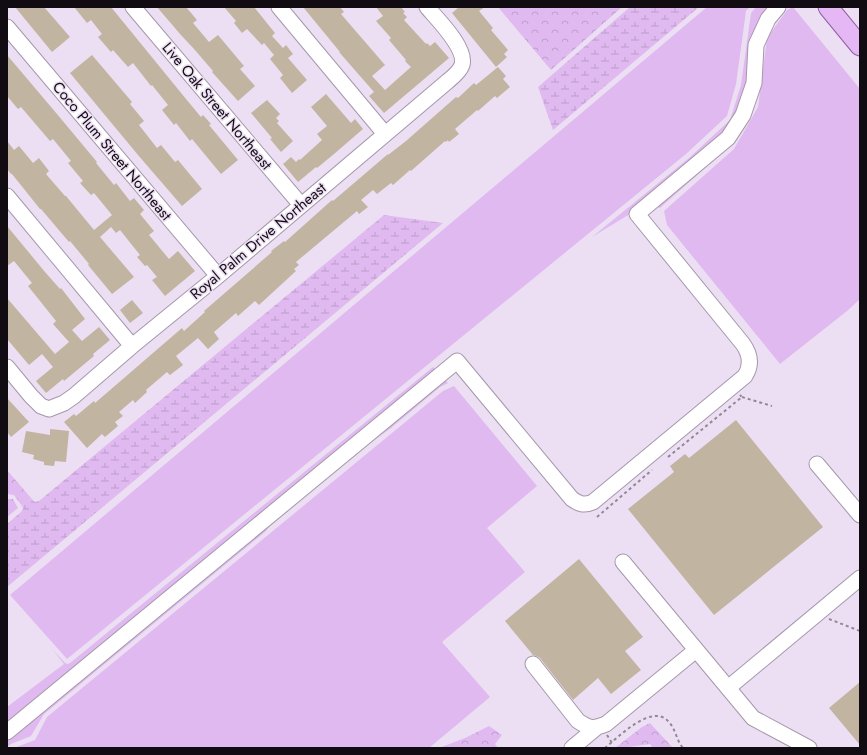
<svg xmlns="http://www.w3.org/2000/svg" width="867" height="755" font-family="Jost,sans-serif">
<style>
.grass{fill:#dfb9ef}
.forest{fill:url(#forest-crowns)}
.wetland{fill:url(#wetland-marsh)}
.building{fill:#c1b4a0}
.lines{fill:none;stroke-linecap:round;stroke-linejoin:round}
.minor-casing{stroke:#a598aa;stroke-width:17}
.major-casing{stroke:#8f5da2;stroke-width:21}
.path{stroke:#928796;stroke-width:2;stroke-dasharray:3 3;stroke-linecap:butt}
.minor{stroke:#fff;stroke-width:15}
.major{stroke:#e5b8f5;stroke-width:19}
.labels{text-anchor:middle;stroke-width:3;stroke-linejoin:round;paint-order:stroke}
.street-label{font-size:15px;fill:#110c12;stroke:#eddff3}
</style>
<defs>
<pattern id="forest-crowns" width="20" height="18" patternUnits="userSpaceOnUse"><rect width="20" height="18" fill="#dfb9ef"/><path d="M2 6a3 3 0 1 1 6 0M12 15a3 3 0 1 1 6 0" fill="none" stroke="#be9ecc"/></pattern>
<pattern id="wetland-marsh" width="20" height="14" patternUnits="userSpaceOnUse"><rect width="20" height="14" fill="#dfb9ef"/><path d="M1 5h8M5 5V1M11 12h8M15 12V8" fill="none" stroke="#be9ecc"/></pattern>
</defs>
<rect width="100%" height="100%" fill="#eddff3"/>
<path class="grass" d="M 707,7 L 750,7 L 746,11 L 736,84 L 727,116 L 686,154 L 67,659 L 10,595 Z
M 756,7 L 783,7 L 764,35 L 731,145 L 660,208 L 648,203 L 592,237 L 689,158 L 730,120 L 741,85 L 751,13 Z
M 793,7 L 860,89 L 860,299 L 847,311 L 780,364 L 667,225 L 664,211 L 734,149 L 758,107 L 767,38 L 787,10 Z
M 433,367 L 448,383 L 440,387 L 391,428 L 281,507 L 266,531 L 44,714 L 31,736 L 11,744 L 7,747 L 7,707 L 64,664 L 52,649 L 65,663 L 68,664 L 70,663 Z
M 454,386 L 537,486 L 487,528 L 525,572 L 442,642 L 490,697 L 429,748 L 14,748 L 35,740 L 47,717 L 443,391 Z"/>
<path class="forest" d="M 498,7 L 622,7 L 551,70 Z
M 7,470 L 31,498 L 22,506 L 14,495 L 7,494 Z
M 7,499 L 13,499 L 18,508 L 7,517 Z
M 650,723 L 673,748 L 653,748 L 650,744 L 629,747 L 627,748 L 615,748 L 642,727 Z
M 489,726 L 502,735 L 495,744 L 498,748 L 439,748 L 465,738 Z"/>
<path class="wetland" d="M 630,7 L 699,7 L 553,130 L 538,87 Z
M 384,215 L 443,223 L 7,587 L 7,524 L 21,512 L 23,509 L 22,506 L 31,498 L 35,502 L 39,501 Z"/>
<path class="building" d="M 15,7 L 44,7 L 70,37 L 52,52 Z
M 74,7 L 111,7 L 186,99 L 201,117 L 203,115 L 211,124 L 209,125 L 238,160 L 221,174 L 192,139 L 190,141 L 176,123 L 174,125 L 162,110 L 168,105 L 152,85 L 151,86 L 133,63 L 128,67 L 113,50 L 111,52 L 98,37 L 102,34 L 91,20 L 87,23 Z
M 157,7 L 186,7 L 197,20 L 193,23 L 209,42 L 218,35 L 244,66 L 240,69 L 255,86 L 238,101 L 212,72 L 213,71 L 194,49 L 180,34 Z
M 224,7 L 254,7 L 275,33 L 272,36 L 283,48 L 286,45 L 293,54 L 288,58 L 307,80 L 292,93 L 280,78 L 283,75 L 270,59 L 274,55 L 264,43 L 262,45 L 247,29 L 242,33 L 234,23 L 236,21 Z
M 303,7 L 340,7 L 344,12 L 341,14 L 385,65 L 372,76 L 385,90 L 411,67 L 405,61 L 406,60 L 389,40 L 391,38 L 376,21 L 383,16 L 376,7 L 401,7 L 405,12 L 403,13 L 407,17 L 404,20 L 426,44 L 427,43 L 430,46 L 435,42 L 449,58 L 384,113 L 369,96 L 374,92 L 339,52 L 340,52 Z
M 459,7 L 485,7 L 479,11 L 493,28 L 491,30 L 508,50 L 504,54 L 507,57 L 496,67 L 452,13 Z
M 7,55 L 57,114 L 97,162 L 96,163 L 114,185 L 116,183 L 130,201 L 134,198 L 144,210 L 140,214 L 154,231 L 149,235 L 169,259 L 178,251 L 195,271 L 165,296 L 152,280 L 157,277 L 147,265 L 145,266 L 137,257 L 140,255 L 120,230 L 116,233 L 111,227 L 100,237 L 134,277 L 112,294 L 88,265 L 89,264 L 70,241 L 69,242 L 41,209 L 40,209 L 12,174 L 11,174 L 7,169 L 7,141 L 14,150 L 19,146 L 33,163 L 39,158 L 49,171 L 46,174 L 65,196 L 66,196 L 94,230 L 112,215 L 94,193 L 91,195 L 80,183 L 83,181 L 68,163 L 71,161 L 53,139 L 50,141 L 21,107 L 18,109 L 7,96 Z
M 92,55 L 132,102 L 130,104 L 144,121 L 139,125 L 157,148 L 161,145 L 175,162 L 178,160 L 202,189 L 182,206 L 138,155 L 70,73 Z
M 498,67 L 506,76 L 503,79 L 510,87 L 497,98 L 495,96 L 478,111 L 477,110 L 455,129 L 459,134 L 449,142 L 448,140 L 446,142 L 445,141 L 411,171 L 410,170 L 393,185 L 391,183 L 377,194 L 373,190 L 361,200 L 368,207 L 359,214 L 357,211 L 296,262 L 299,265 L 294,269 L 296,271 L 259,305 L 255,301 L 238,316 L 236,313 L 214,332 L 219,339 L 208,349 L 198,338 L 176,356 L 183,365 L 170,375 L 167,372 L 146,390 L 147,392 L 135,403 L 133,400 L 119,412 L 123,416 L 115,422 L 118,426 L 105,437 L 102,434 L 87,448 L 64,422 L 74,414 L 76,416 L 94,401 L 95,403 L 182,328 L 184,331 L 205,312 L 204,311 L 272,252 L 271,251 L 284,241 L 285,242 L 332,200 L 333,201 L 388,154 L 388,155 L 406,141 L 456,97 L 458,98 L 474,83 L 476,85 Z
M 326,94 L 351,123 L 355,119 L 363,129 L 334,154 L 317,168 L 316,167 L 298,182 L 283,164 L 291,157 L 296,162 L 299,159 L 300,160 L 322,140 L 317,134 L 327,126 L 311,107 Z
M 267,100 L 280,114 L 276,118 L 279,121 L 277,123 L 293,141 L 281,152 L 270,139 L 272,138 L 251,113 Z
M 7,226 L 45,272 L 60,289 L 61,288 L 85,319 L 72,330 L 82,341 L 99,327 L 110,340 L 93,354 L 94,356 L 64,381 L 63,379 L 46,393 L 36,381 L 53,367 L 42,354 L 29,365 L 7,339 L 7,298 L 55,354 L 69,342 L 53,324 L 56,321 L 28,286 L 32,283 L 14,261 L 7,266 Z
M 132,300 L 143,313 L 130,323 L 120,310 Z
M 7,398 L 29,422 L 11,437 L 7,432 Z
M 736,420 L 823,527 L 714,615 L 628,509 L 674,472 L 670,466 L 685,454 L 689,458 Z
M 50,429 L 69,431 L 66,462 L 55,461 L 54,466 L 44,465 L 44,462 L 33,459 L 34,455 L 22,452 L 26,431 L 50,435 Z
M 579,559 L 643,637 L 625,651 L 641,670 L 611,694 L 598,678 L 573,700 L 540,658 L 537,656 L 533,655 L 505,621 Z
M 860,682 L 860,745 L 829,708 Z"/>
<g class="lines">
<defs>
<path id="minor" d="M 133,7 L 301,205
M 279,7 L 385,134
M 7,27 L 218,276
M 7,196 L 132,346
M 7,367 L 31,396 L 41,406 L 49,409 L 64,403 L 74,396 L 132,346 L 218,276 L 448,81 C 453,77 460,71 462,65 C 467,48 437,19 427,7
M 817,464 L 860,515
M 623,562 L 753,718 L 809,748
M 533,664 L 578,721 C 590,729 593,729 606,724 L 696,650
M 728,688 L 860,578
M 7,732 L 457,361 L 572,499 C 579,504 584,506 593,502 L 745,376 C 752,365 750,354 743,344 L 637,214 L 728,138 L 743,115 L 754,83 L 756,45 L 768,19 L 778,7
M 572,748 L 596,728"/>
<path id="major" d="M 828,7 L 860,46"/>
</defs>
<use href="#minor" class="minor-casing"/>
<use href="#major" class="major-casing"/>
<path class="path" d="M 742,397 L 772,406
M 668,457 L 742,397 L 740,395
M 597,517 L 652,470
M 829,619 L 860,631
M 607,735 L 612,743
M 605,748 C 617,738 652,703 668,721 C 676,729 676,740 683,748"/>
<use href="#minor" class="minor"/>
<use href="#major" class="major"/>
</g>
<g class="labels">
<g class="street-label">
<text transform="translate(217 106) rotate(50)" y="5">Live Oak Street Northeast</text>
<text transform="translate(112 151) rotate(50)" y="5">Coco Plum Street Northeast</text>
<text transform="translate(258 241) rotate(-40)" y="5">Royal Palm Drive Northeast</text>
</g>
</g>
<rect width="867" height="755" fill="none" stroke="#110c12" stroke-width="16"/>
</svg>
